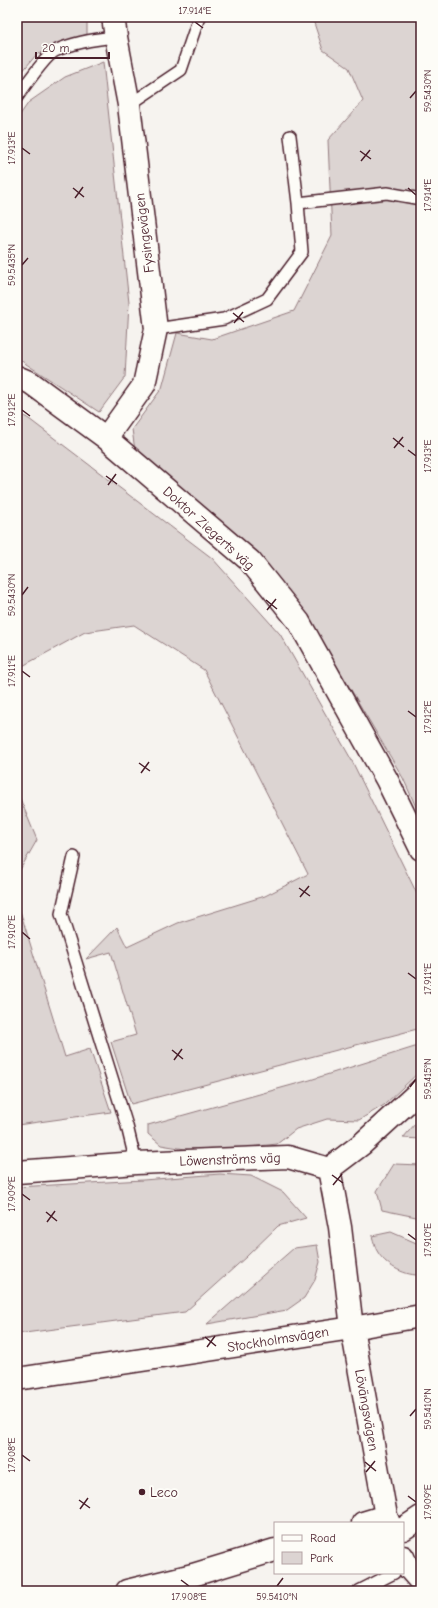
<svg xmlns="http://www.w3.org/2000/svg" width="438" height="1608" font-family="'Comic Neue',sans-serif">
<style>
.green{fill:#dcd4d2;stroke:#937a7e}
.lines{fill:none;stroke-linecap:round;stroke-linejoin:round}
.lane-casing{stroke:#4a1f2b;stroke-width:14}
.street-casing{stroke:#4a1f2b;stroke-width:25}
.secondary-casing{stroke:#4a1f2b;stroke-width:25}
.lane{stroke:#fdfcf7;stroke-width:11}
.street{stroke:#fdfcf7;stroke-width:22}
.secondary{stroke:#fdfcf7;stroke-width:22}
.ticks{fill:none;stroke:#4a1f2b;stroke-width:1.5}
.poi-dot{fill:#4a1f2b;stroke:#fdfcf7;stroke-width:1.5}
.labels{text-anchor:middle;stroke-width:4;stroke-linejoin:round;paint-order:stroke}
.street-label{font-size:14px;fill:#4a1f2b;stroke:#fdfcf7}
.poi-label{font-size:14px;fill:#4a1f2b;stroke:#fdfcf7;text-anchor:start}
.neatline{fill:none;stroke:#4a1f2b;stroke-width:1.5}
.ticks-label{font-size:10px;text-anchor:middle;fill:#4a1f2b}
</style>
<rect width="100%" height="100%" fill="#f6f3ef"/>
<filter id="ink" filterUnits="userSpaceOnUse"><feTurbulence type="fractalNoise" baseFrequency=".025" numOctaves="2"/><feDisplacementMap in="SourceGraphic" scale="8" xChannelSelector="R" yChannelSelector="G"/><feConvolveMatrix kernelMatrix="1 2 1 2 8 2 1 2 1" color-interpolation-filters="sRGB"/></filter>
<g filter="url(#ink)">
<path class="green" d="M 17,17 L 87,17 L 87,34 L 36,55 L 17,78 Z
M 312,17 L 421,17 L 421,818 L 403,778 L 304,610 L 256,552 L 135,451 L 132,429 L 162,388 L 177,333 L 212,339 L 294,311 L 332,236 L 328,140 L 363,101 L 349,68 L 323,50 Z
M 103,62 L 129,303 L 125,377 L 99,412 L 17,358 L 17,119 L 29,102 L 65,77 Z
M 17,412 L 29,419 L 212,558 L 280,634 L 351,759 L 421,902 L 421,1028 L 131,1104 L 111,1042 L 136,1035 L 111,952 L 86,959 L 117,927 L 127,947 L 178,923 L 265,896 L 308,874 L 204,670 L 134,625 L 85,632 L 17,669 Z
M 17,791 L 37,840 L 17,875 Z
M 17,901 L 65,1057 L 90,1049 L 111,1112 L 17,1125 Z
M 421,1045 L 421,1069 L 419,1072 L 384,1105 L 359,1120 L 327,1119 L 296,1129 L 277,1144 L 231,1149 L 191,1150 L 161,1145 L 148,1134 L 148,1125 L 310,1080 Z
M 421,1117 L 421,1139 L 403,1138 Z
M 394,1164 L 421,1165 L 421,1218 L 382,1210 L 377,1191 Z
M 220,1174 L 251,1176 L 283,1192 L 306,1218 L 278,1226 L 246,1257 L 185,1312 L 17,1334 L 17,1187 L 143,1180 Z
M 391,1232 L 421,1245 L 421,1275 C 406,1276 388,1267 379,1254 C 375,1249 374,1242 372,1236 Z
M 317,1245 L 320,1262 L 315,1280 L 304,1298 L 287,1310 L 207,1324 L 294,1248 Z"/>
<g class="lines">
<defs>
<path id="lane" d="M 17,97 C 24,87 46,56 55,51 C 74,42 95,39 116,37
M 129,105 L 181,70 L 199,17
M 298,203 L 387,193 L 421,199
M 156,329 L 224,319 L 267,299 L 302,252 L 298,203 L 290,136
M 74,857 L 61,914 L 127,1126 L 136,1163
M 359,1591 L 394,1573"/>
<path id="street" d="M 17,377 L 31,383 L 106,438 L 250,561 L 299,622 L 387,780 L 421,849
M 106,438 L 144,385 L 156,329 L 129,105 L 116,37 L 113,17
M 329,1169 L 362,1144 L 421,1090
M 17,1172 L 136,1163 L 288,1157 L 329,1169 L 340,1227 L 352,1328 L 386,1516 L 389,1523
M 363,1523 L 386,1516
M 403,1529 L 421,1517
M 403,1557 L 407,1566 L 421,1582
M 127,1591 L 193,1575 L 275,1550"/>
<path id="secondary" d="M 17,1379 L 352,1328 L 421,1316"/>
</defs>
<use href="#lane" class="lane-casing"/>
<use href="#street" class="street-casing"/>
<use href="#secondary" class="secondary-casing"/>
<use href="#lane" class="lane"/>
<use href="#street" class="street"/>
<use href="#secondary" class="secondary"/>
</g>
</g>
<path class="ticks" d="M 195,22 L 203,28M 410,98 L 416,91M 22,148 L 30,154M 360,151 L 371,159M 361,161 L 370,150M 73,188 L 84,197M 408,188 L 416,195M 75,198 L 83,187M 22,265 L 28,258M 233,313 L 244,322M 234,323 L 243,312M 22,410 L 30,416M 393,438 L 404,447M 394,448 L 403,437M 408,450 L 416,456M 106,476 L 117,484M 108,485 L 116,474M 22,595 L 28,587M 266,600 L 277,609M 267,610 L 276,599M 22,671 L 30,677M 408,711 L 416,717M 139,763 L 150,771M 141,773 L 149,762M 299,888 L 310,896M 300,897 L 309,886M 22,932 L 30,939M 408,973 L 416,979M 172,1050 L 183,1059M 174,1060 L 182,1049M 410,1087 L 416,1079M 332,1175 L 343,1183M 333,1185 L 342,1174M 22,1194 L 30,1200M 46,1212 L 57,1221M 47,1222 L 55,1211M 408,1234 L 416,1240M 205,1337 L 216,1346M 207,1347 L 215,1336M 410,1416 L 416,1409M 22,1455 L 30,1461M 365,1462 L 376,1471M 366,1472 L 375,1461M 408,1496 L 416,1502M 79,1500 L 90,1508M 80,1509 L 88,1498M 181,1580 L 189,1586M 277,1586 L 283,1578"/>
<circle class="poi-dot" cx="142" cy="1492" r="4"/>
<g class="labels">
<g class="street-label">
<text transform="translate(144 233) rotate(-97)" y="5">Fysingevägen</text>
<text transform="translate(209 528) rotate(42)" y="5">Doktor Ziegerts väg</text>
<text transform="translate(230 1159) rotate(-2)" y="5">Löwenströms väg</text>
<text transform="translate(278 1339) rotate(-9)" y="5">Stockholmsvägen</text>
<text transform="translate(367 1410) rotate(80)" y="5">Lövängsvägen</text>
</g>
<g class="poi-label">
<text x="150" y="1497">Leco</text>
</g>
</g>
<rect width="438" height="1608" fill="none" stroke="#fdfcf7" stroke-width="44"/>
<rect x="274" y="1522" width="130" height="52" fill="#fdfcf7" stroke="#b5a4a5"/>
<rect x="282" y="1535" width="20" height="6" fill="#fdfcf7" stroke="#b5a4a5"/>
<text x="310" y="1542" font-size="12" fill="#4a1f2b">Road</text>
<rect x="282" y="1552" width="20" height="12" fill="#dcd4d2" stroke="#b5a4a5"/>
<text x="310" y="1562" font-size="12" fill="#4a1f2b">Park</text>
<path d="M36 52v6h73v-6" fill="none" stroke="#4a1f2b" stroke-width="2"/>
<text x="42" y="52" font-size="12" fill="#4a1f2b" stroke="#fdfcf7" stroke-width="3" paint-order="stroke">20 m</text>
<rect x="22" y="22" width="394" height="1564" class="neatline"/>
<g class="ticks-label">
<text x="195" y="14">17.914°E</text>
<text transform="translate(427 91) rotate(-90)" y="4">59.5430°N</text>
<text transform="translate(11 148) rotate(-90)" y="4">17.913°E</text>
<text transform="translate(427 195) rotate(-90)" y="4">17.914°E</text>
<text transform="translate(11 265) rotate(-90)" y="4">59.5435°N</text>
<text transform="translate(11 410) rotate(-90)" y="4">17.912°E</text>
<text transform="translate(427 456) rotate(-90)" y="4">17.913°E</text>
<text transform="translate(11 595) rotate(-90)" y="4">59.5430°N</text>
<text transform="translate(11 671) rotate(-90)" y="4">17.911°E</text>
<text transform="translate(427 717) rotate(-90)" y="4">17.912°E</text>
<text transform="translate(11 932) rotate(-90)" y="4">17.910°E</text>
<text transform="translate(427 979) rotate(-90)" y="4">17.911°E</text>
<text transform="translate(427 1079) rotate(-90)" y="4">59.5415°N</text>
<text transform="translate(11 1194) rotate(-90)" y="4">17.909°E</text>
<text transform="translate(427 1240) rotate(-90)" y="4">17.910°E</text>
<text transform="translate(427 1409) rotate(-90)" y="4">59.5410°N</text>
<text transform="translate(11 1455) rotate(-90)" y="4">17.908°E</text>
<text transform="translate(427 1502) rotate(-90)" y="4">17.909°E</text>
<text x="189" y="1600">17.908°E</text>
<text x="277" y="1600">59.5410°N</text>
</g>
</svg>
